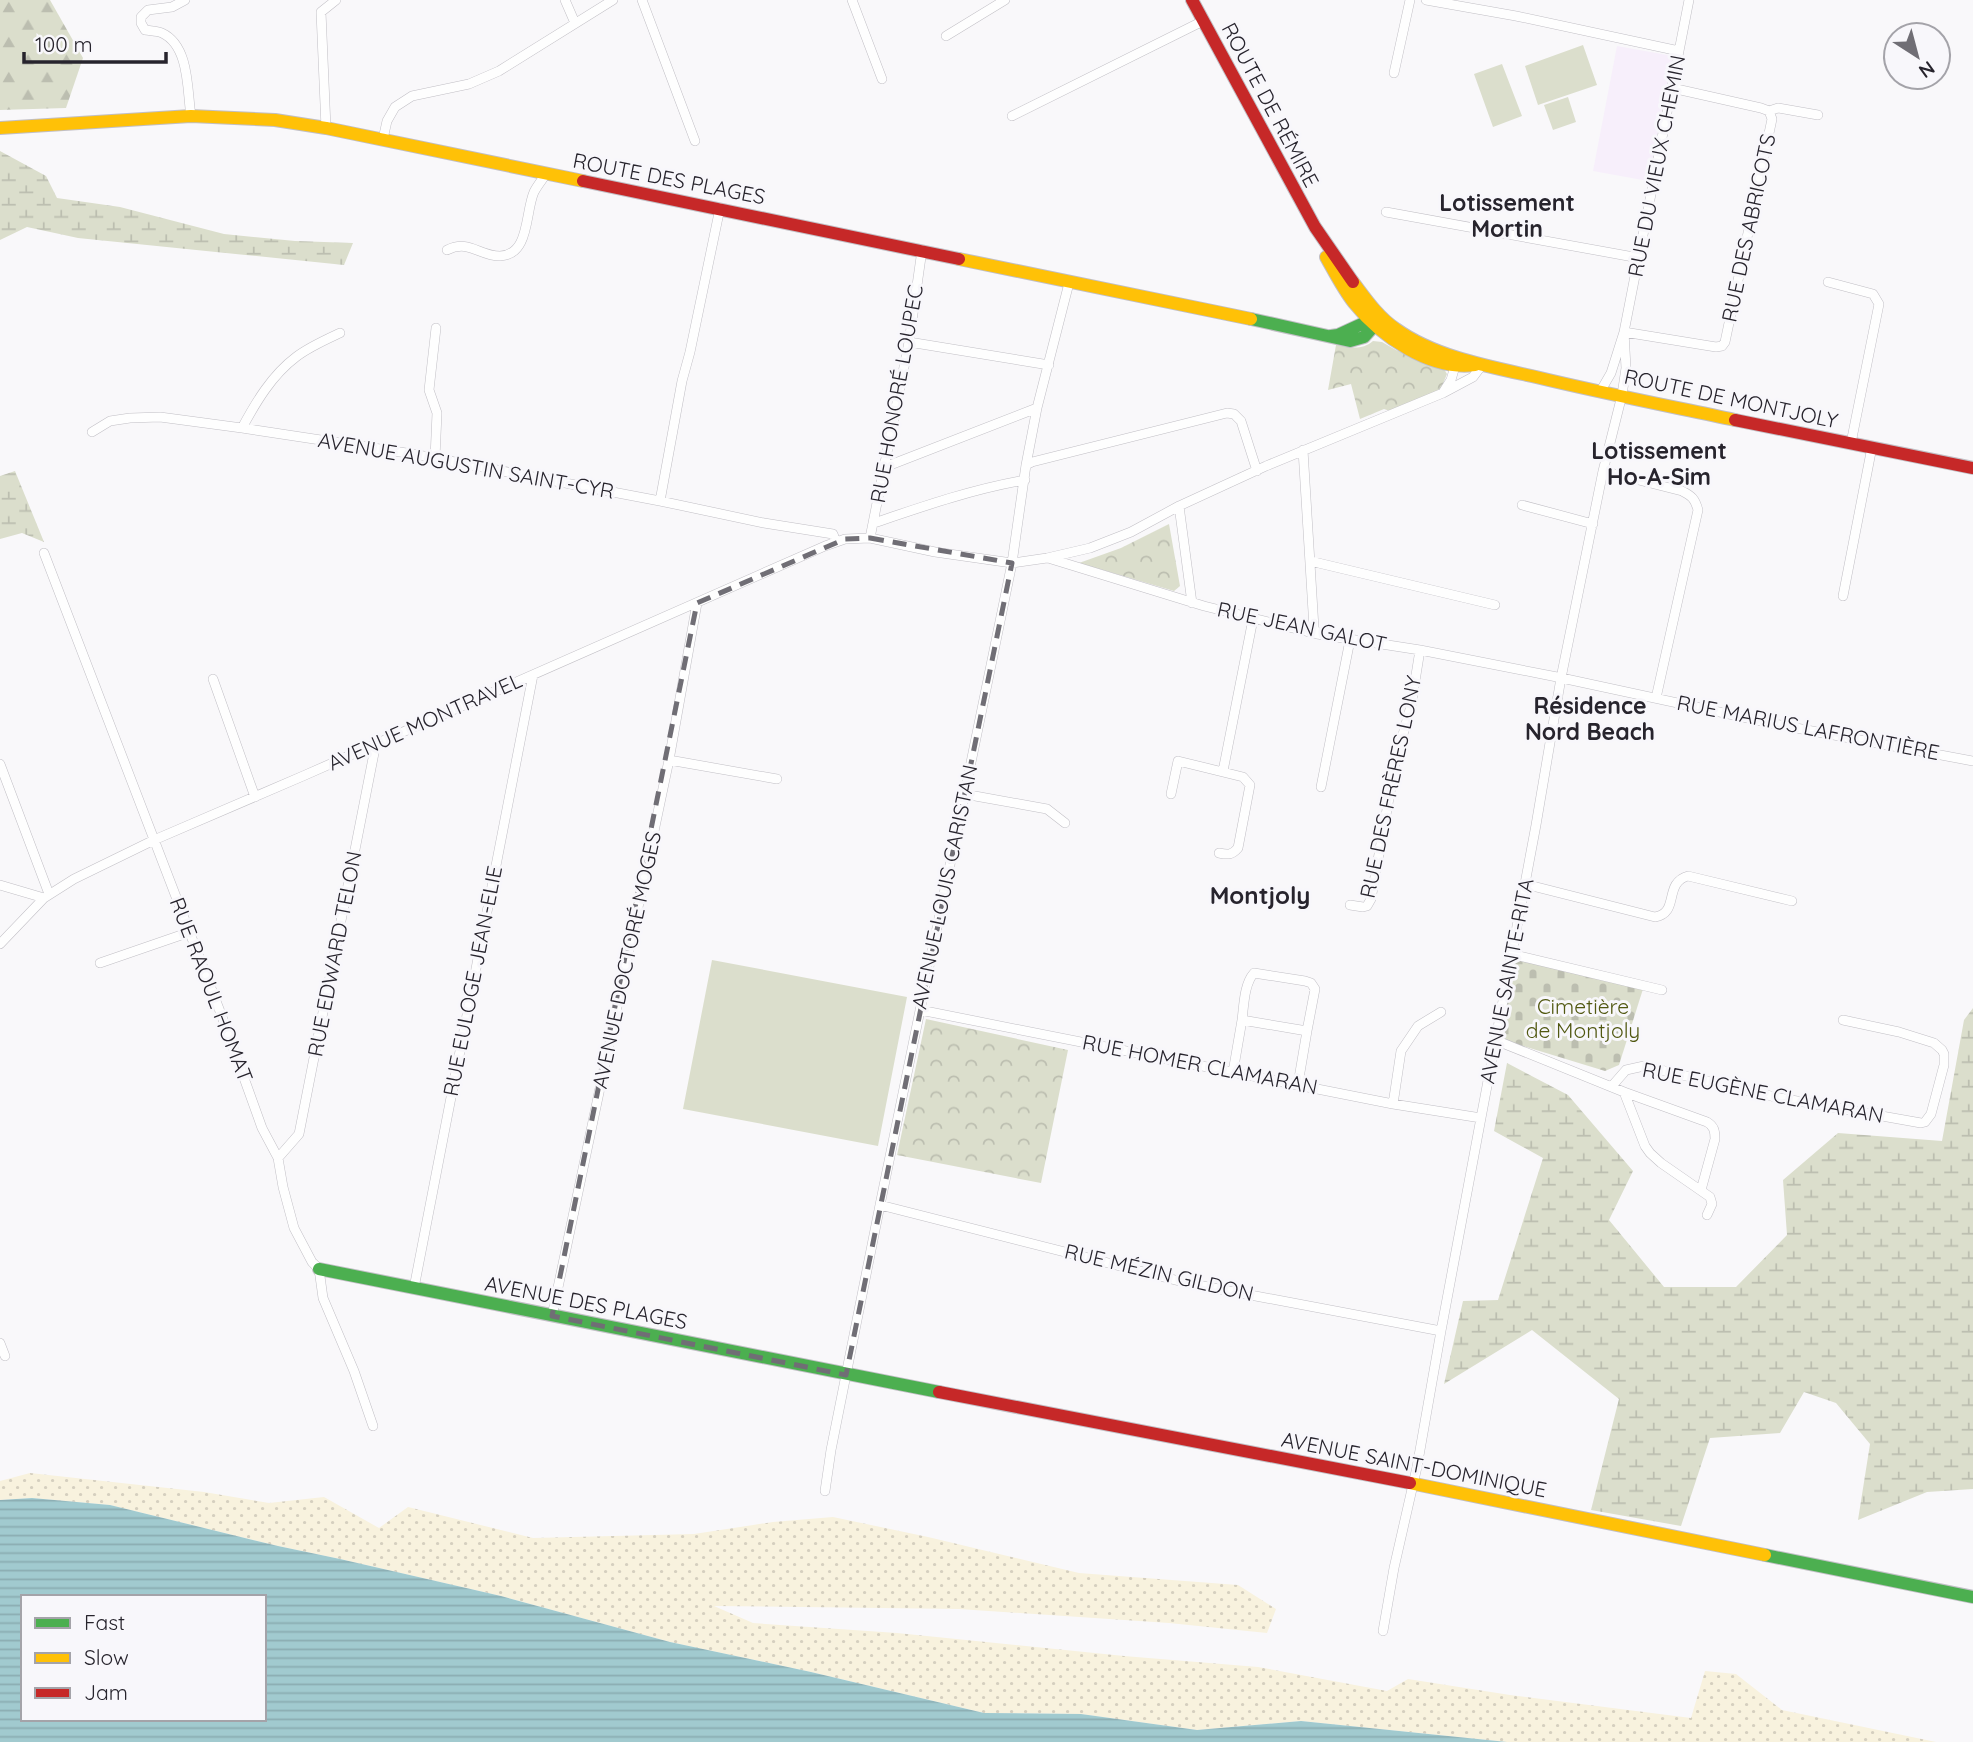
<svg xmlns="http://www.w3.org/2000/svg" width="1973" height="1742" font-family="Quicksand,sans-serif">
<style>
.commercial{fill:#f7effb}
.forest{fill:url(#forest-firs)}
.wetland{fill:url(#wetland-marsh)}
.sand{fill:url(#sand-dots)}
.cemetery{fill:url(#cemetery-stones)}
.park{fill:url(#park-crowns)}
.pitch{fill:#dbdecc}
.water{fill:url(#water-rules);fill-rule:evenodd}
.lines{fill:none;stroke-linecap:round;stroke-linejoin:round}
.street-casing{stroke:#c1bfc5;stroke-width:10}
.fast-casing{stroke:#c1bfc5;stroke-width:14}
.slow-casing{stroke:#c1bfc5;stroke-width:14}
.jam-casing{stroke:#c1bfc5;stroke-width:14}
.street{stroke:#fefefe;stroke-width:9}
.fast{stroke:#4caf50;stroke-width:12}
.slow{stroke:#ffc107;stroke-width:12}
.jam{stroke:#c62828;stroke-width:12}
.marked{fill:none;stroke:#706e75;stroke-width:5;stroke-dasharray:14 9;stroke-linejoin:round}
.labels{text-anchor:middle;stroke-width:6;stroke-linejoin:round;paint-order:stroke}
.street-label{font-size:21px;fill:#27242d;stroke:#f8f7fb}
.park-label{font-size:21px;fill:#515811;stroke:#f8f7fb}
.neighbourhood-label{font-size:23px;font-weight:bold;fill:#27242d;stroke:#f8f7fb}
.quarter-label{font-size:24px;font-weight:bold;fill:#27242d;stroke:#f8f7fb}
</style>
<defs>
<pattern id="forest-firs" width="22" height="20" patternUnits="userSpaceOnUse" patternTransform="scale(1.75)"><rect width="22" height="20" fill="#dbdecc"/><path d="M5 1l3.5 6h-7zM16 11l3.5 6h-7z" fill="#bcbeb0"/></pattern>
<pattern id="wetland-marsh" width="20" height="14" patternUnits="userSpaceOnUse" patternTransform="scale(1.75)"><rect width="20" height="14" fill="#dbdecc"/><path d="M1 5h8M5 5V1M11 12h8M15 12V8" fill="none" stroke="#bcbeb0"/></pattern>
<pattern id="sand-dots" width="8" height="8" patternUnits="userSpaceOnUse" patternTransform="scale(1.75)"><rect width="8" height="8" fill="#f8f2de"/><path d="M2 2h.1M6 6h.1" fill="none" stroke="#d5cfbf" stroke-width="1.8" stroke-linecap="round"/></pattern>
<pattern id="cemetery-stones" width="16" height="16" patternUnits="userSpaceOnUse" patternTransform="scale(1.75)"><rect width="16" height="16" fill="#dbdecc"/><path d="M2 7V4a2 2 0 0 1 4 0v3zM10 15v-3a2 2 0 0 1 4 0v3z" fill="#bcbeb0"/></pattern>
<pattern id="park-crowns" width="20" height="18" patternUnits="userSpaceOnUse" patternTransform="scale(1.75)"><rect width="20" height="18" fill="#dbdecc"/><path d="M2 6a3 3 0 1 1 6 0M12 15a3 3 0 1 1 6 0" fill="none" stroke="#bcbeb0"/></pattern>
<pattern id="water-rules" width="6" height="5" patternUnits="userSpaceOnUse" patternTransform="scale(1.75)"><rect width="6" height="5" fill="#a1cacf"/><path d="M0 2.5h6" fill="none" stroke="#8badb2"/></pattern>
</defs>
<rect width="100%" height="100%" fill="#f9f8fa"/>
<path class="commercial" d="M 1617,46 L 1673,56 L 1648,181 L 1593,171 Z"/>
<path class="forest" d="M 0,0 L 50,0 L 83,58 L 66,108 L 0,110 Z"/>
<path class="wetland" d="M 0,151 L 46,176 L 57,198 L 120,207 L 224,234 L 295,241 L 353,243 L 344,265 L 78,238 L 27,227 L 0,240 Z
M 15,471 L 44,542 L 22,533 L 0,539 L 0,476 Z
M 1973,1008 L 1973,1489 L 1927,1492 L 1858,1520 L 1870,1444 L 1836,1403 L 1804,1392 L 1780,1433 L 1710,1438 L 1681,1526 L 1591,1510 L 1619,1399 L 1532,1330 L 1444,1384 L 1463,1301 L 1498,1300 L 1543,1158 L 1494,1131 L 1507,1063 L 1568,1095 L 1633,1171 L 1609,1220 L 1664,1287 L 1736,1287 L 1787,1235 L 1783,1180 L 1838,1133 L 1942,1141 L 1964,1020 Z"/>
<path class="sand" d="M 30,1473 L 204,1492 L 269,1503 L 324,1497 L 379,1528 L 408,1507 L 533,1538 L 694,1534 L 773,1522 L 833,1517 L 928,1537 L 1079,1573 L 1238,1585 L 1276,1609 L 1267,1633 L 1169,1623 L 959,1609 L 714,1606 L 753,1623 L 897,1633 L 1124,1656 L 1258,1667 L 1387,1691 L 1408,1679 L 1510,1695 L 1691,1718 L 1705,1671 L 1736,1674 L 1782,1710 L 1936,1742 L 1507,1742 L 1301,1721 L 1197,1730 L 1081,1714 L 984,1713 L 811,1672 L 670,1642 L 501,1596 L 340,1559 L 278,1546 L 110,1505 L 32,1498 L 0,1500 L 0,1481 Z"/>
<path class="cemetery" d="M 1514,955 L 1643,989 L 1619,1065 L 1605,1071 L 1500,1039 Z"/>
<path class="park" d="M 1373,341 L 1382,342 L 1396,350 L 1444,369 L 1447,374 L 1440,391 L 1390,411 L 1384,409 L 1360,419 L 1351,384 L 1328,390 L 1336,345 C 1350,347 1361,351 1373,341 Z
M 1169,524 L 1180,586 L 1174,591 L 1079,563 L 1121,548 Z
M 926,1019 L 1068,1050 L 1041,1183 L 897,1155 Z"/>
<path class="pitch" d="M 1583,45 L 1597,85 L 1538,105 L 1525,66 Z
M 1502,64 L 1522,116 L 1493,127 L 1474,74 Z
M 1568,97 L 1576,122 L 1553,130 L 1544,105 Z
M 712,960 L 907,997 L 878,1146 L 683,1109 Z"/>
<path class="water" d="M 32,1498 L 110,1505 L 278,1546 L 340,1559 L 501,1596 L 670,1642 L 811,1672 L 984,1713 L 1081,1714 L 1197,1730 L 1301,1721 L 1507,1742 L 0,1742 L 0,1500 ZM 23,1597 L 264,1597 L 264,1719 L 23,1719 Z"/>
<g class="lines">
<defs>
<path id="street" d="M 185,0 L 172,7 L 148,10 L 141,17 L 141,23 L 145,30 C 151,31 158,31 162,33 C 190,46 187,91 191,116
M 565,0 L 575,23
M 642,0 L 695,141
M 852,0 L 882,79
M 1426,0 L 1516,16 L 1679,51
M 946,36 L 1005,0
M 1394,73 L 1410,0
M 1769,111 L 1778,108 L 1818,115
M 1012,116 L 1203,21
M 326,128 L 321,12 L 336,0
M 383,139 L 387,121 L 395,107 L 412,96 L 469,84 L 499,71 L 613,0
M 1386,212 L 1639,258
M 447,250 C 469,239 479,256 500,256 C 530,255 525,212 534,192 C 537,186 542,180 546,174
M 1828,282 L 1873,294 L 1879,304 L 1851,443
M 1624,332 L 1716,347 L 1722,346 L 1725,342 L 1772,119 L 1769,111 L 1761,108 L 1672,88
M 909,342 L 1049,365
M 1444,391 L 1451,380 L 1455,366 L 1459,365
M 1600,392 L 1611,373 L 1624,332 L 1689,0
M 242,428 C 256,402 272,375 296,357 C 309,347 325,340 340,333
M 92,432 L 110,421 L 130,418 L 160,417 L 242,428 L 413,454 L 660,501 L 764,523 L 833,534 L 836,542
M 1303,450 L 1314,628 L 1317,634
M 435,458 L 437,413 L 429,390 L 436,328
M 1026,465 L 1032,462 L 1227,413 L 1234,414 L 1241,421 L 1257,471
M 885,467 L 1037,408
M 1603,471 L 1682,491 C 1692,496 1695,499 1698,510 L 1656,698
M 660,501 L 682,381 L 690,352 L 720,208
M 1522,505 L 1593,524
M 1179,506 L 1192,603
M 874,523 C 924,506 973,489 1025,480
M 870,538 L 909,342 L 922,250
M 44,553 L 221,1014 L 262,1128 L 278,1158 L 283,1187 L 294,1228 L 312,1262 L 319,1269 L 323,1298 L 354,1371 L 373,1426
M 1048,558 L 1204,606 L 1317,634 L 1420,650 L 1557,677 L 1780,725 L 1973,761
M 1310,561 L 1495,605
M 1843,596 L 1872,447
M 213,679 L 255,797
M 669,760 L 777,779
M 0,764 L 49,894
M 1223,771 L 1253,619
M 1321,787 L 1350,640
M 964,794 L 1047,809 L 1065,823
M 1171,794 L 1178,761 L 1243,777 L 1250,785 L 1238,848 C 1232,855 1228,855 1219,853
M 1525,884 L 1655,917 C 1680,913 1663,883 1688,876 L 1792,901
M 0,885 L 44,898
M 1350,905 L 1363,907 L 1367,906 L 1371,899 L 1396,759 L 1411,706 L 1420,650
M 0,944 L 44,898 L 74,879 L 154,840 L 303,776 L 825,546 L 845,539 L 870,538 L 935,552 L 1012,563 L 1047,558 L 1090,548 L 1131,532 L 1179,506 L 1266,466 L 1443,393 L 1473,377 L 1482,365
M 1511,954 L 1662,990
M 100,963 L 190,932
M 920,1010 L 1393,1104 L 1481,1118
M 1242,1020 C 1244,1005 1244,984 1254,973 L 1305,981 L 1311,983 L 1315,989 L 1307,1031
M 1495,1040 L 1624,1092 L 1645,1146 L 1650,1153 L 1661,1163 L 1710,1197 L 1712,1204 L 1707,1215
M 1233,1072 L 1242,1020 L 1307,1031 L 1298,1084
M 1612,1086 L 1626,1070 L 1644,1066 L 1775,1097 L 1921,1123 L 1925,1122 L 1931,1114 L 1944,1065 L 1944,1054 L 1942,1050 L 1934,1043 L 1899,1032 L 1843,1020
M 1624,1092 L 1707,1122 C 1714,1126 1715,1131 1715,1139 L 1701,1190
M 1393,1104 L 1401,1051 L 1418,1026 L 1441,1012
M 278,1158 L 299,1134 L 376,743
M 880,1205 L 1187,1283 L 1441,1331
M 414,1288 L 533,675
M 552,1316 L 669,760 L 697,603
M 0,1343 L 5,1356
M 825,1491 L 831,1450 L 880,1205 L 1012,563 L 1026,465 L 1037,408 L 1069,283
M 1383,1631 L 1394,1568 L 1417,1467 L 1441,1331 L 1536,825 L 1561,678 L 1603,471 L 1622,395 L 1626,368 L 1624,332"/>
<path id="fast" d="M 1251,319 L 1350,341 L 1364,337 L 1381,318
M 1331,336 L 1338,335 L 1364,323 L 1376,324
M 319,1269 L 939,1392
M 1765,1555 L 1973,1597"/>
<path id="slow" d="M 0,128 L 191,116 L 275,120 L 326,128 L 583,181
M 1326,257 C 1335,273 1343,289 1354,303 C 1381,337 1431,371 1475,365
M 959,259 L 1251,319
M 1353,282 C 1366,299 1378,317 1396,329 C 1435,357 1491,367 1536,377 C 1602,393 1669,406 1735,420
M 1410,1483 L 1765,1555"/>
<path id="jam" d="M 1192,0 L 1315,227 L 1353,282
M 583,181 L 959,259
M 1735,420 L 1973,468
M 939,1392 L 1410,1483"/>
</defs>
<use href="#street" class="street-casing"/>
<use href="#fast" class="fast-casing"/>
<use href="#slow" class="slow-casing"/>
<use href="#jam" class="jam-casing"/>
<use href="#street" class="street"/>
<use href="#fast" class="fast"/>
<use href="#slow" class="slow"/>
<use href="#jam" class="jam"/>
</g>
<path class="marked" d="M 870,538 L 1012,563 L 846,1375 L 552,1316 L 697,603 L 845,539 Z"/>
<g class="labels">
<g class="street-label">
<text transform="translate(1270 105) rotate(62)" y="7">ROUTE DE RÉMIRE</text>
<text transform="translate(1657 166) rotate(-79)" y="7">RUE DU VIEUX CHEMIN</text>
<text transform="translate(669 179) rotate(11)" y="7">ROUTE DES PLAGES</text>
<text transform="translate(1749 228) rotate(-78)" y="7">RUE DES ABRICOTS</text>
<text transform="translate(897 394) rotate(-80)" y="7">RUE HONORÉ LOUPEC</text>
<text transform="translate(1731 399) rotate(12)" y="7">ROUTE DE MONTJOLY</text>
<text transform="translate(466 466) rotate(10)" y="7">AVENUE AUGUSTIN SAINT-CYR</text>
<text transform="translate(1302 627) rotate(12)" y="7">RUE JEAN GALOT</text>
<text transform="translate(425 722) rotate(-24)" y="7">AVENUE MONTRAVEL</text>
<text transform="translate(1808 728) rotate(11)" y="7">RUE MARIUS LAFRONTIÈRE</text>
<text transform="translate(1391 787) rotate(-78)" y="7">RUE DES FRÈRES LONY</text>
<text transform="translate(945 887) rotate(-78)" y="7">AVENUE LOUIS CARISTAN</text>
<text transform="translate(335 954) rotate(-79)" y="7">RUE EDWARD TELON</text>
<text transform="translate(627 960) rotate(-78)" y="7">AVENUE DOCTORÉ MOGES</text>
<text transform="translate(473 981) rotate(-79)" y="7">RUE EULOGE JEAN-ELIE</text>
<text transform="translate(1507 981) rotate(-79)" y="7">AVENUE SAINTE-RITA</text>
<text transform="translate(211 990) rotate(69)" y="7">RUE RAOUL HOMAT</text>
<text transform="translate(1200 1065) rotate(11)" y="7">RUE HOMER CLAMARAN</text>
<text transform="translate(1763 1093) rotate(11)" y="7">RUE EUGÈNE CLAMARAN</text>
<text transform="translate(1159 1273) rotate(13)" y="7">RUE MÉZIN GILDON</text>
<text transform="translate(586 1303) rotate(11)" y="7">AVENUE DES PLAGES</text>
<text transform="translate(1414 1465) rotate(11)" y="7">AVENUE SAINT-DOMINIQUE</text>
</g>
<g class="park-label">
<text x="1583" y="1014">Cimetière<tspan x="1583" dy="24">de Montjoly</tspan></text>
</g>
<g class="neighbourhood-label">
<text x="1507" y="211">Lotissement<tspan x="1507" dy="26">Mortin</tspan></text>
<text x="1659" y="459">Lotissement<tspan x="1659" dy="26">Ho-A-Sim</tspan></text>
<text x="1590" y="714">Résidence<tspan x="1590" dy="26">Nord Beach</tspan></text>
</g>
<g class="quarter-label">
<text x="1260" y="904">Montjoly</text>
</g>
</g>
<rect x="21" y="1595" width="245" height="126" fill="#f8f7fb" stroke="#a4a3a9" stroke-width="2"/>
<rect x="35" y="1618" width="35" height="10" fill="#4caf50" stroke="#a4a3a9" stroke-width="2"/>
<text x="84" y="1630" font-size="21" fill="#27242d">Fast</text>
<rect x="35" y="1653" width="35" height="10" fill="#ffc107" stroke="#a4a3a9" stroke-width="2"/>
<text x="84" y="1665" font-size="21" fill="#27242d">Slow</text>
<rect x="35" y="1688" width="35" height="10" fill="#c62828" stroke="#a4a3a9" stroke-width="2"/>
<text x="84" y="1700" font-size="21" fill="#27242d">Jam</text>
<g transform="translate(1917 56) rotate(144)"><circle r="33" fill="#f8f7fb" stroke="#a4a3a9" stroke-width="2"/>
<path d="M0-5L12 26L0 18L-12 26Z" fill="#706e75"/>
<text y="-10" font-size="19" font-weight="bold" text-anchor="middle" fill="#27242d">N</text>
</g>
<path d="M24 52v10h142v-10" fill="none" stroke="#27242d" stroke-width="3.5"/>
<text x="35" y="52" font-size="21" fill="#27242d" stroke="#f8f7fb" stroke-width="5" paint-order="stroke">100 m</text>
</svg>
